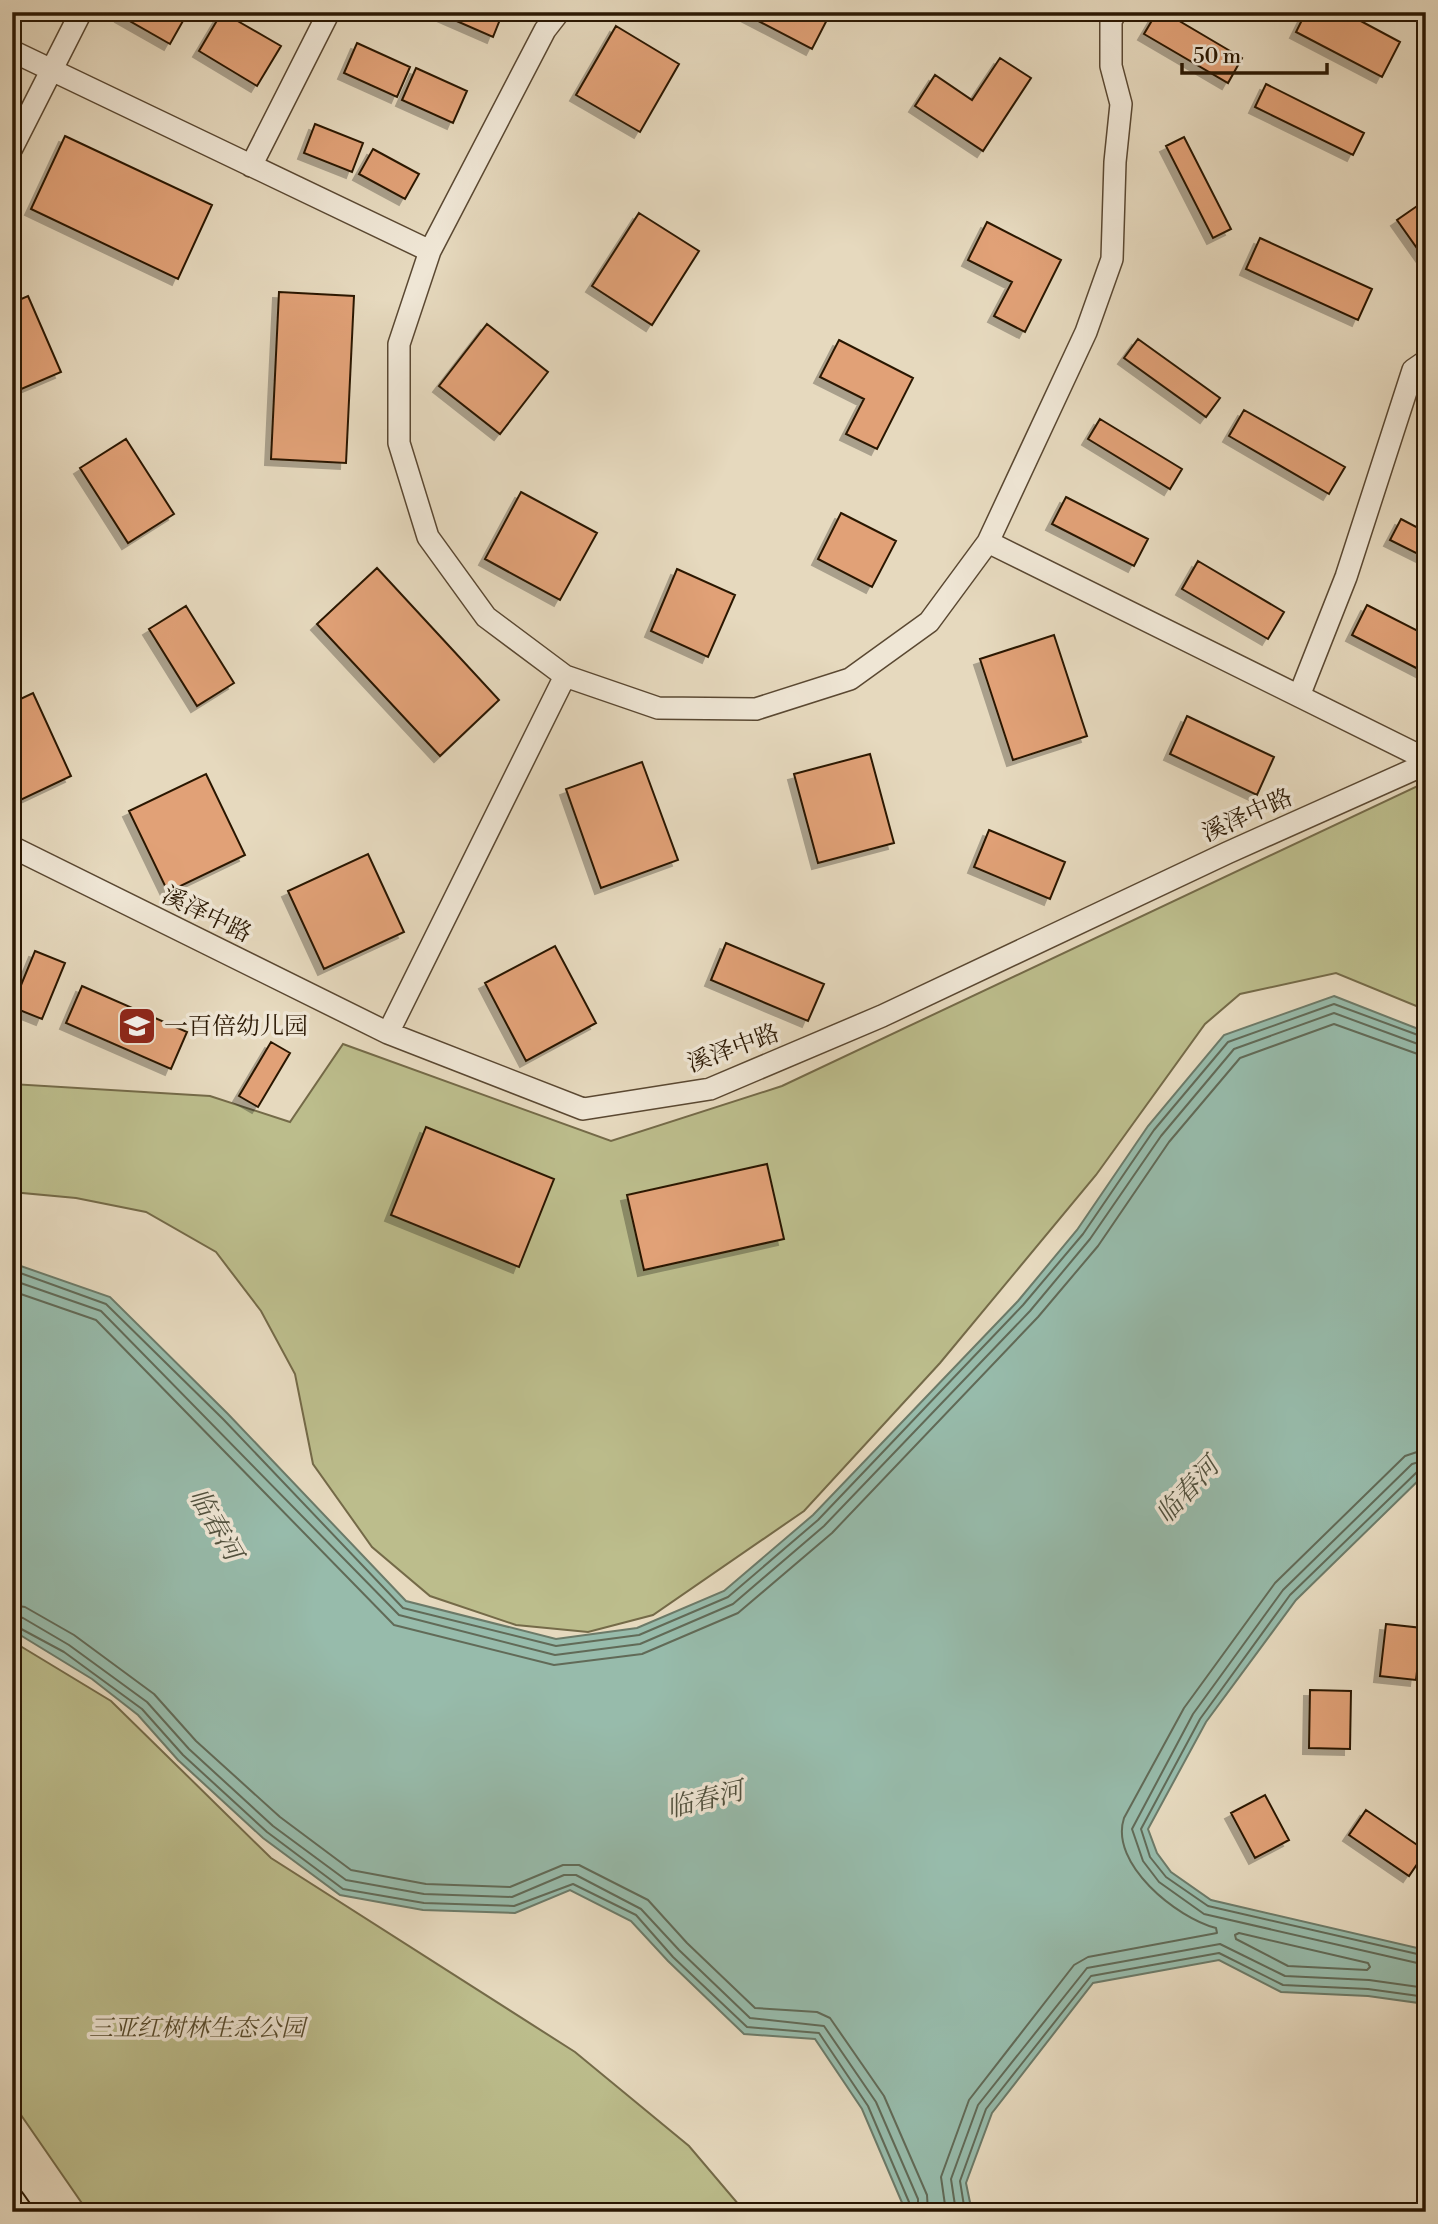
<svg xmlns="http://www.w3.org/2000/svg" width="1438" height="2224" font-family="'Libre Bodoni','Noto Serif SC',serif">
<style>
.green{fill:#bcbd8c;stroke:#746a48;stroke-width:2}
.water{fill:#97bbab;stroke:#6c7a68;stroke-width:2}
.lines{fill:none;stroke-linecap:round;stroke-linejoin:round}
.shore{stroke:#616a57;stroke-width:2}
.building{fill:#e1a177;stroke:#2b1803;stroke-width:2;filter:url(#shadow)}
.minor-casing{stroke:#5a4832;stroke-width:24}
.major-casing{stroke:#2b1803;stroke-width:30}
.minor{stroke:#efe6d5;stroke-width:21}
.major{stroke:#e6d9be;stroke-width:26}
.labels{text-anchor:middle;stroke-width:7;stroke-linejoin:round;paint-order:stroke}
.street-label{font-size:24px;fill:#2b1803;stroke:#efe6d5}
.poi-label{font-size:24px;fill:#2b1803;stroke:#efe6d5;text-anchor:start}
.park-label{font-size:24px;font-style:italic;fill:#564a2c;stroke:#efe6d5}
.water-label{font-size:26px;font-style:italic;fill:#51513e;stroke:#efe6d5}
</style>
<defs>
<filter id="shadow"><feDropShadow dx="-6" dy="6" stdDeviation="0" flood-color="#0004"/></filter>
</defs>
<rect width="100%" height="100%" fill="#e6d9be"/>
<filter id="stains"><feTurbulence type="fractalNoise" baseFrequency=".00286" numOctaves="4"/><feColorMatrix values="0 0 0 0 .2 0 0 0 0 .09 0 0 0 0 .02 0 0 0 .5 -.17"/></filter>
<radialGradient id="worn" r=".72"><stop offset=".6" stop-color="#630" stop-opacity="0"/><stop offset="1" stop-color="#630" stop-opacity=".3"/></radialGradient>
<path class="green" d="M 1426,782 L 1426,1010 L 1336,973 L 1240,994 L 1205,1024 L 1096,1175 L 940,1363 L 804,1511 L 653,1615 L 588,1632 L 516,1625 L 430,1596 L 372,1547 L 313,1464 L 295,1374 L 261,1311 L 216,1252 L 146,1212 L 76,1198 L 12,1192 L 12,1084 L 210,1096 L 290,1122 L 343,1044 L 611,1141 L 782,1086 Z
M 12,1641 L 111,1701 L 271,1858 L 575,2052 L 689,2146 L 745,2212 L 88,2212 L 12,2102 Z"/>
<path class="water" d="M 1334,996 L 1426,1032 L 1426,1473 L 1296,1600 L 1206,1722 L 1148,1829 L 1157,1853 L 1171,1872 L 1211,1900 L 1426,1950 L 1426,2004 L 1368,1996 L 1281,1992 L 1219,1960 L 1093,1983 L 992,2113 L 966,2183 L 972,2212 L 902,2212 L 903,2205 L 862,2109 L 815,2039 L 744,2034 L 668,1961 L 631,1921 L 570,1890 L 515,1913 L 423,1910 L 340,1895 L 263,1838 L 178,1760 L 138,1715 L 92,1679 L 12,1630 L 12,1263 L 110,1297 L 228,1414 L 406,1601 L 556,1639 L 637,1628 L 724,1591 L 813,1515 L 1018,1301 L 1077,1230 L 1148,1126 L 1224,1035 Z"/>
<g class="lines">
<path class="shore" d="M 12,1270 L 106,1304 L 223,1419 L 403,1608 L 556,1646 L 639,1635 L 728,1597 L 818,1520 L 1023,1305 L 1083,1234 L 1154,1130 L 1228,1042 L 1334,1004 L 1426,1038
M 12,1280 L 101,1311 L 399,1615 L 555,1655 L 640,1644 L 733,1604 L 824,1526 L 1030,1311 L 1090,1239 L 1161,1136 L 1234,1049 L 1334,1013 L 1426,1047
M 12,1291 L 96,1320 L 394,1625 L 554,1665 L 642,1654 L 738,1613 L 832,1533 L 1038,1317 L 1098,1246 L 1169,1142 L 1240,1058 L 1334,1024 L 1426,1057
M 1426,1460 L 1412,1464 L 1283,1590 L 1193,1714 L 1132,1829 L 1143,1861 L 1159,1882 L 1204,1914 L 1426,1965
M 1426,1468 L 1418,1471 L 1290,1595 L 1200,1719 L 1141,1829 L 1150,1857 L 1166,1877 L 1208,1906 L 1426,1956
M 12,1605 L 25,1607 L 74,1635 L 154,1694 L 196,1741 L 280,1817 L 351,1870 L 426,1884 L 510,1887 L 563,1865 L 579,1865 L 648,1900 L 687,1943 L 755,2008 L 817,2012 L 830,2018 L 884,2096 L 927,2195 L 928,2212
M 12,1615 L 23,1618 L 69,1645 L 147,1702 L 189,1749 L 273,1826 L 346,1880 L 424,1894 L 512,1897 L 564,1875 L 576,1875 L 641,1909 L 679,1950 L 750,2018 L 824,2026 L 876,2102 L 918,2199 L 918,2212
M 12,1624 L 64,1652 L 142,1709 L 183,1755 L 267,1832 L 343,1889 L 424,1903 L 514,1906 L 573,1884 L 636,1915 L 673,1957 L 747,2027 L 819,2033 L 868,2106 L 909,2202 L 909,2212
M 1239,1933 L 1368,1963 L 1370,1967 L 1367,1970 L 1288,1966 L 1236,1939 L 1235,1935 Z
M 946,2212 L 941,2177 L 969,2100 L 1074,1965 L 1088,1957 L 1217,1933 L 1216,1928 C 1177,1918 1109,1864 1124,1818 L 1184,1708 L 1275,1583 L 1405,1456 L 1426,1449
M 956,2212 L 951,2179 L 978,2105 L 1087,1968 L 1220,1944 L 1285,1976 L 1369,1980 L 1426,1988
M 965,2212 L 960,2181 L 986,2109 L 1091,1976 L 1219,1953 L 1283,1985 L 1368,1989 L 1426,1997"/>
</g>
<path class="building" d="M 123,12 L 188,12 L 170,44 L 121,16 Z
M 222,12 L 281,46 L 257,86 L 199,51 Z
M 436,12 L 503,12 L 493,37 Z
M 741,12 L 831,12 L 812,49 Z
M 1157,12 L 1164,12 L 1242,58 L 1228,83 L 1144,34 Z
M 1306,12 L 1344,12 L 1400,42 L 1382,77 L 1296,32 Z
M 616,26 L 679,64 L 640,132 L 576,95 Z
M 357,43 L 410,67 L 397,97 L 344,73 Z
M 1000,58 L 1031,78 L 983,151 L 915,106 L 935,75 L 972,100 Z
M 416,68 L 467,91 L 453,123 L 402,100 Z
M 1266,84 L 1364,133 L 1353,155 L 1255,107 Z
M 315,124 L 363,143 L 352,172 L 304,153 Z
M 65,136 L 212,205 L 178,279 L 31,209 Z
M 1184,137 L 1231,229 L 1213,238 L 1166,146 Z
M 373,149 L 419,174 L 405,199 L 359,174 Z
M 1420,204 L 1426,212 L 1426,261 L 1397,220 Z
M 639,213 L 699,251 L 652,325 L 592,286 Z
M 987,222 L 1061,260 L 1025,332 L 994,316 L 1012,282 L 968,260 Z
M 1260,238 L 1372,289 L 1358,320 L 1246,269 Z
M 279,292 L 354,296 L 346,463 L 271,459 Z
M 28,296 L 61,372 L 12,393 L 12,303 Z
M 487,324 L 548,372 L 500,434 L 439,386 Z
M 1138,339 L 1220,398 L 1206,417 L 1124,358 Z
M 839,340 L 913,378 L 877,449 L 846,434 L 864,399 L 820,377 Z
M 1244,410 L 1345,467 L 1329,494 L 1229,436 Z
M 1100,419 L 1182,469 L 1170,489 L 1088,439 Z
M 126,439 L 174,514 L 128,543 L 80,468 Z
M 521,492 L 597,533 L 560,600 L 485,559 Z
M 1066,497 L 1148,539 L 1134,566 L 1052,524 Z
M 841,513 L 896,541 L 872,587 L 818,559 Z
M 1401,519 L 1426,532 L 1426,558 L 1390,540 Z
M 1198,561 L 1284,612 L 1268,639 L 1182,589 Z
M 377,568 L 499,700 L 440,756 L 317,624 Z
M 677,569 L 735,595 L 708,657 L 651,631 Z
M 1367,605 L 1426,635 L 1426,673 L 1352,635 Z
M 186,606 L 234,683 L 197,706 L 149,629 Z
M 1054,635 L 1087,736 L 1013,760 L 980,659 Z
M 33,693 L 71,776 L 12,804 L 12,703 Z
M 1187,716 L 1274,757 L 1257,795 L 1170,754 Z
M 870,754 L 894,843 L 818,863 L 794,774 Z
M 642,762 L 678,860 L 601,888 L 566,789 Z
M 206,774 L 245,855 L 168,892 L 129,811 Z
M 989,830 L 1065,862 L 1050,899 L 974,867 Z
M 368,854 L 404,932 L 324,969 L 288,891 Z
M 726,943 L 824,984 L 808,1021 L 711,980 Z
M 555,946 L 596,1023 L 526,1061 L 485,983 Z
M 35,951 L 65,963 L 42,1019 L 12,1007 Z
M 82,986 L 187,1032 L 171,1069 L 66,1023 Z
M 271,1042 L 290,1053 L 258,1107 L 239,1096 Z
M 426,1127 L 554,1179 L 519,1267 L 391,1215 Z
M 767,1164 L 784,1239 L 644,1270 L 627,1195 Z
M 1386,1624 L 1422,1628 L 1416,1680 L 1380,1676 Z
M 1310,1690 L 1351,1691 L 1350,1749 L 1309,1748 Z
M 1265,1795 L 1289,1840 L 1255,1858 L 1231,1813 Z
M 1366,1810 L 1426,1851 L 1409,1876 L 1349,1835 Z"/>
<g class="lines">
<defs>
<path id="minor" d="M 559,12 L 545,30 L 430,251 L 399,344 L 399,443 L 428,537 L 486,617 L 565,676 L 658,708 L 756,709 L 850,679 L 929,622 L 988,542 L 1086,332 L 1112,259 L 1115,162 L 1121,104 L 1111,66 L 1111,21 L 1116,12
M 12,51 L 430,251
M 12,148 L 81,12
M 251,166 L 329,12
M 988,542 L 1426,759
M 1299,696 L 1346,577 L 1413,370 L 1426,361
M 12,847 L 388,1033 L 583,1109 L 710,1089 L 882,1016 L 1227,853 L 1426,764
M 388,1033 L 565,676"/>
<path id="major" d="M 12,2202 L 19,2212"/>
</defs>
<use href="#minor" class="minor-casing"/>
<use href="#major" class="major-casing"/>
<use href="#minor" class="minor"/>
<use href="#major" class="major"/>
</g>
<defs>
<symbol id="school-square" viewBox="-11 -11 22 22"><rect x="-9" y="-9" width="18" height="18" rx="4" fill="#8f2418" stroke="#efe6d5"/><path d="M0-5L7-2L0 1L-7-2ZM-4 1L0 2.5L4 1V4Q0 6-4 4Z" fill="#fff"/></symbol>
</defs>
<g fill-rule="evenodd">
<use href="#school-square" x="115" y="1004" width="44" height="44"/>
</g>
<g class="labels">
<g class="street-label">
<text transform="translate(1247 815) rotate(-24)" y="8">溪泽中路</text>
<text transform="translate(207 914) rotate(26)" y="8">溪泽中路</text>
<text transform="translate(733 1048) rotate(-20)" y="8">溪泽中路</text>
</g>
<g class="poi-label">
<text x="164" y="1034">一百倍幼儿园</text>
</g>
<g class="park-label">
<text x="197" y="2036">三亚红树林生态公园</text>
</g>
<g class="water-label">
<text transform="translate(1187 1490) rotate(-47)" y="9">临春河</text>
<text transform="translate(216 1524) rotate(60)" y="9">临春河</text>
<text transform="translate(705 1799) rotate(-14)" y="9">临春河</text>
</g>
</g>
<rect width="1438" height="2224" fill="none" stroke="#e6d9be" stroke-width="42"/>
<rect x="14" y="14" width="1410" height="2196" fill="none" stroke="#2b1803" stroke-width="3.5"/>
<rect x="21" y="21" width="1396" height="2182" fill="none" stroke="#2b1803" stroke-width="2"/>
<path d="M1182 63v10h145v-10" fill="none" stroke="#2b1803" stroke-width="3.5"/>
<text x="1193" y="63" font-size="21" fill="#2b1803" stroke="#efe6d5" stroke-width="5" paint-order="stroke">50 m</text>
<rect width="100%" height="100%" filter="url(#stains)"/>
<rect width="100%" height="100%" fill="url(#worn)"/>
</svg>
